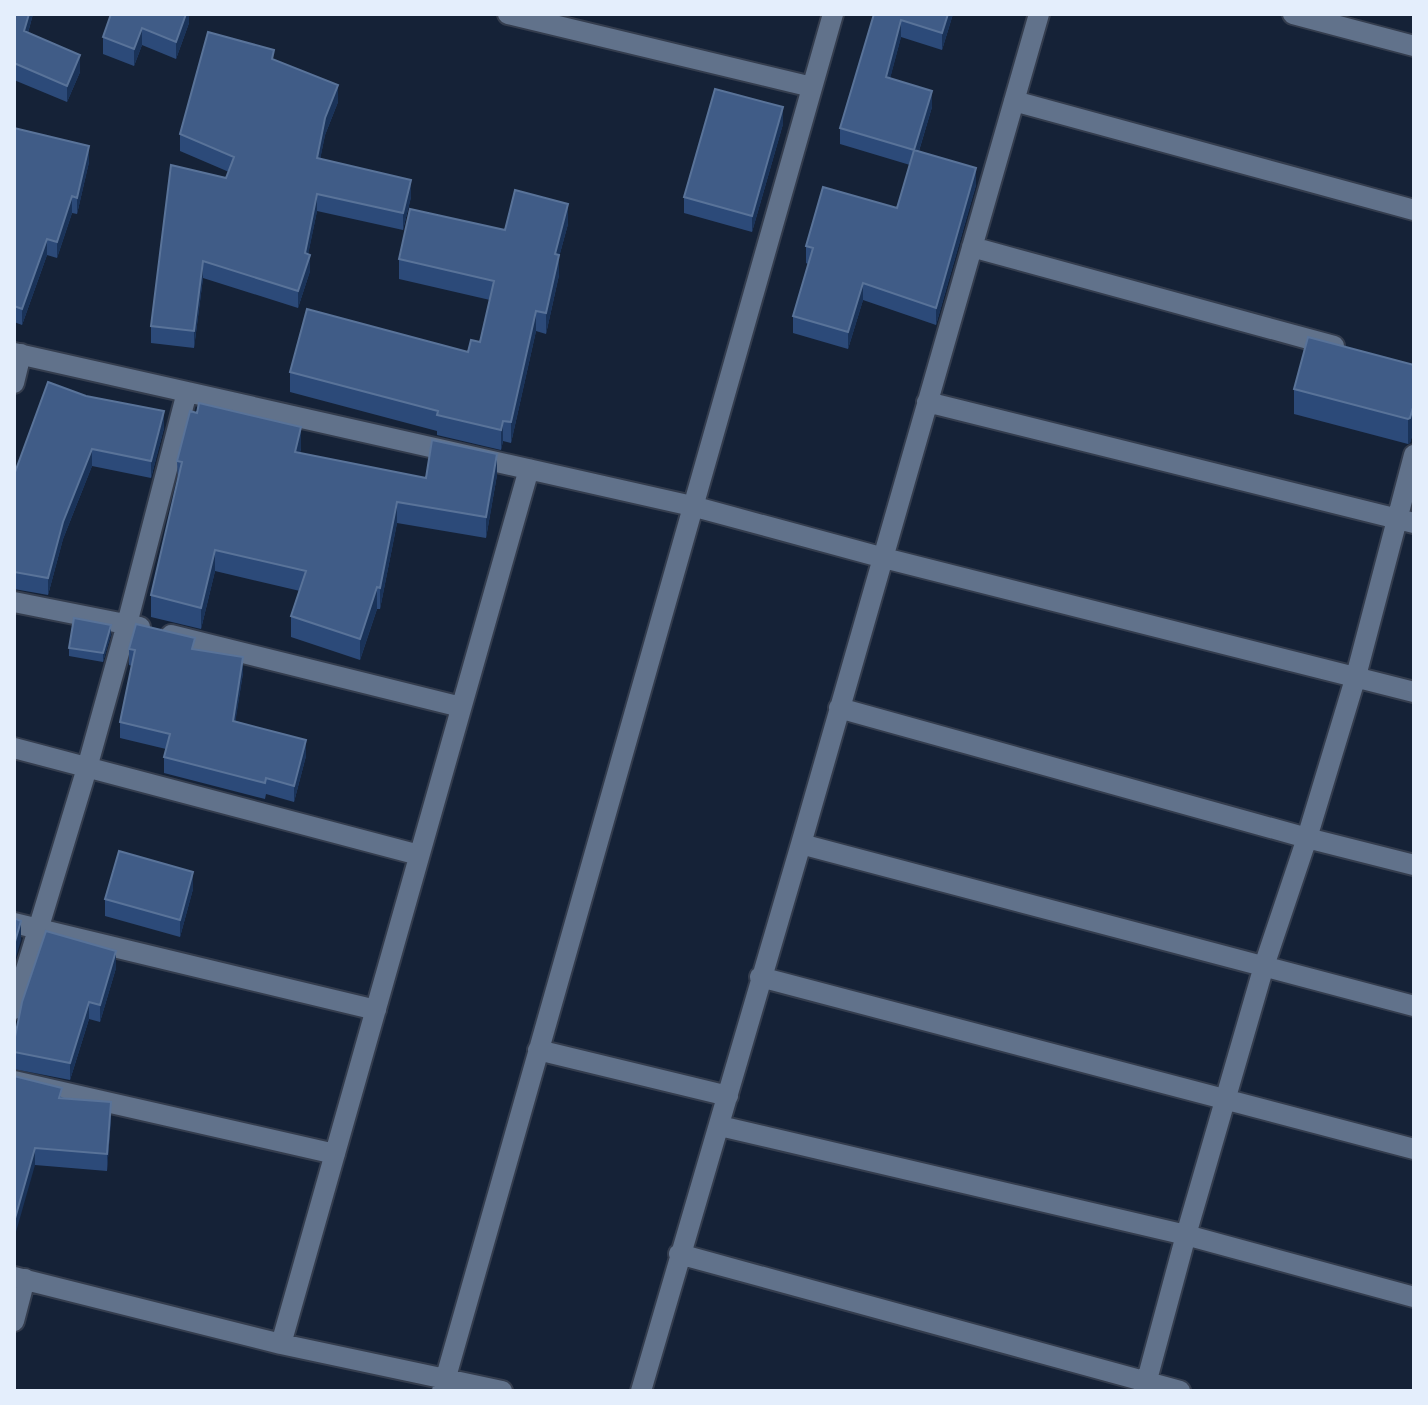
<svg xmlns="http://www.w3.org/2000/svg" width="1428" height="1405" font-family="'Fira Sans',sans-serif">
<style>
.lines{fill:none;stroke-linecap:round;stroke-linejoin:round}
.minor-casing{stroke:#343d4e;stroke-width:24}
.minor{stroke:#61728b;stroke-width:20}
.wall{fill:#2c4a79}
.shaded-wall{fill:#1a3359}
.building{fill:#405c87;stroke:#597399;stroke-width:2}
</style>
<rect width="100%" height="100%" fill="#152237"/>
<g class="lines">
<defs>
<path id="minor" d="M 508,14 L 812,87
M 1293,14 L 1414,46
M 1014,101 L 1414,210
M 972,247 L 1334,346
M 14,353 L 692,506 L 884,558 L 1414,692
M 14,383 L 21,354
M 927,402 L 1414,523
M 14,602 L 140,627
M 171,635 L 461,707
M 839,708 L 1307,838 L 1414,865
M 14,748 L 419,855
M 801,844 L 1414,1006
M 14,923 L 376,1010
M 760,977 L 1414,1149
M 14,1009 L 87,768 L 127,624 L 187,392
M 538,1050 L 728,1096
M 14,1081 L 335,1154
M 720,1126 L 1186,1235 L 1414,1297
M 679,1254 L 1180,1391
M 14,1277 L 281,1344 L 502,1391
M 14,1321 L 25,1279
M 281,1344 L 529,469
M 442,1391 L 833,14
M 641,1391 L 801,844 L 1039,14
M 1144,1391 L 1186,1235 L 1264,966 L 1307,838 L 1356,676 L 1414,455"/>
</defs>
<use href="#minor" class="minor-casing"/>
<use href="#minor" class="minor"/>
</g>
<path class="wall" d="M 14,14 L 33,14 L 28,33 L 80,72 L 67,102 L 14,80 Z
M 189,14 L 189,23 L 176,59 L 142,45 L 134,66 L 103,54 L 103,37 Z
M 874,14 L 953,14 L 942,50 L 901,37 L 890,78 L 932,107 L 919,151 L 976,185 L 936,325 L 863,300 L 848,349 L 793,333 L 793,316 L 808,264 L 806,263 L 806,246 L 897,208 L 910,165 L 840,144 L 840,128 Z
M 274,60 L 338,102 L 325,135 L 320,159 L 411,197 L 403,230 L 317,211 L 308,254 L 310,271 L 298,308 L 203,278 L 194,348 L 151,343 L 151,326 L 229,172 L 180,151 L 180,134 Z
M 783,124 L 752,232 L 684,213 L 684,197 Z
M 14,128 L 89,162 L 77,214 L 72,213 L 57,258 L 47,255 L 22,325 L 14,322 Z
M 568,224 L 559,257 L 559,275 L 546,334 L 536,331 L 511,443 L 503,441 L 501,450 L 437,435 L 437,431 L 290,392 L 290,372 L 468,352 L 480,342 L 490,300 L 399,279 L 399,259 L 505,230 Z
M 1414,365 L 1414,429 L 1410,443 L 1408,444 L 1294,414 L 1294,389 Z
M 48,382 L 164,428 L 151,478 L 92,466 L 63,539 L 48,595 L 14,589 L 14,475 Z
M 301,448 L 300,453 L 426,478 L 497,475 L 486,538 L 397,523 L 380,609 L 377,609 L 360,660 L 291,637 L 291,616 L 300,591 L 215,571 L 201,629 L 151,617 L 151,595 L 178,483 L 177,461 Z
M 111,634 L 103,662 L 69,656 L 69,648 Z
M 129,649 L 195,649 L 243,673 L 235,722 L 306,756 L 294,802 L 266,794 L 265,799 L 164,773 L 164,757 L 166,749 L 120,738 L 120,722 L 132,666 L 129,665 Z
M 193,889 L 180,937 L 105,916 L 105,899 Z
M 116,968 L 100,1022 L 89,1019 L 70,1080 L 14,1069 L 14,1042 Z
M 14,1076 L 111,1119 L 107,1171 L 35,1165 Z"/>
<path class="shaded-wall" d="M 29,14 L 33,14 L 24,47 L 24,31 Z
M 186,14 L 189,14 L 189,23 L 176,59 L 176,42 Z
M 948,14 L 953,14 L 942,50 L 942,33 Z
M 901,20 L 901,37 L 886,94 L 886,77 Z
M 142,28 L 142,45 L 134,66 L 134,49 Z
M 80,55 L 80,72 L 67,102 L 67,86 Z
M 338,85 L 338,102 L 325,135 L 317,175 L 317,158 L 325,118 Z
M 932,91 L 932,107 L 914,167 L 914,150 Z
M 783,107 L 783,124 L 752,232 L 752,216 Z
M 89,146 L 89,162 L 77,214 L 77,198 Z
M 976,168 L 976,185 L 936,325 L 936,308 Z
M 411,180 L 411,197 L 403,230 L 403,213 Z
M 317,194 L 317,211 L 305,270 L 310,255 L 310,271 L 298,308 L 298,291 Z
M 72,196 L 72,213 L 57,258 L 57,242 Z
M 568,204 L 568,224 L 559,257 L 559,275 L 546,334 L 546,313 L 555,254 Z
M 47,239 L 47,255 L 22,325 L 22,309 Z
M 203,261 L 203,278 L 194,348 L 194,331 Z
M 863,283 L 863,300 L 848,349 L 848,332 Z
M 536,311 L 536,331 L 511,443 L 511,422 Z
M 1414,404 L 1414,429 L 1410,443 L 1408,444 L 1408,419 Z
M 164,411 L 164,428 L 151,478 L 151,461 Z
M 503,421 L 503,441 L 501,450 L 501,430 Z
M 301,427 L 301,448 L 295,473 L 295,452 Z
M 92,449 L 92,466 L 63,539 L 48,595 L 48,578 L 63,522 Z
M 497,454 L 497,475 L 486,538 L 486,517 Z
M 397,502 L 397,523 L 380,609 L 380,588 Z
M 215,550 L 215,571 L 201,629 L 201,608 Z
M 377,587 L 377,609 L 360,660 L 360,639 Z
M 111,625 L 111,634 L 103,662 L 103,653 Z
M 243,657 L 243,673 L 233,737 L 233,721 Z
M 306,740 L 306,756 L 294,802 L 294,786 Z
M 193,872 L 193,889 L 180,937 L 180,920 Z
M 21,921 L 21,940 L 14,964 L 14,945 Z
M 116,951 L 116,968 L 100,1022 L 100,1005 Z
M 89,1002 L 89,1019 L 70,1080 L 70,1063 Z
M 111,1102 L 111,1119 L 107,1171 L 107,1154 Z
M 35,1148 L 35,1165 L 14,1239 L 14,1222 Z"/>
<path class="building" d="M 14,14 L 29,14 L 24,31 L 80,55 L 67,86 L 14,63 Z
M 111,14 L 186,14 L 176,42 L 142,28 L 134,49 L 103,37 Z
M 874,14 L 948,14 L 942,33 L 901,20 L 886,77 L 932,91 L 914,150 L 840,128 Z
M 208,32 L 274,50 L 272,59 L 338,85 L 325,118 L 317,158 L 411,180 L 403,213 L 317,194 L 305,253 L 310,255 L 298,291 L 203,261 L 194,331 L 151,326 L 171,165 L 226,178 L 234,157 L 180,134 Z
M 715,89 L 783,107 L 752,216 L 684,197 Z
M 14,128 L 89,146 L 77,198 L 72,196 L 57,242 L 47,239 L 22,309 L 14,306 Z
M 914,150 L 976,168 L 936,308 L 863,283 L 848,332 L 793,316 L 813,248 L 806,246 L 823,187 L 897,208 Z
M 515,190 L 568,204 L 555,254 L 559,255 L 546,313 L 536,311 L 511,422 L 503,421 L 501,430 L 437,415 L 438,411 L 290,372 L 307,309 L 468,352 L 471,340 L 480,342 L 494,281 L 399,259 L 410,209 L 505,230 Z
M 1308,337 L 1414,365 L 1414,404 L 1410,418 L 1408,419 L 1294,389 Z
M 48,382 L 86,396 L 164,411 L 151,461 L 92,449 L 63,522 L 48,578 L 14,572 L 14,475 Z
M 199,403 L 301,427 L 295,452 L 426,478 L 432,440 L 497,454 L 486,517 L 397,502 L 380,588 L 377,587 L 360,639 L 291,616 L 306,571 L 215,550 L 201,608 L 151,595 L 182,462 L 177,461 L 190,411 L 197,413 Z
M 74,618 L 111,625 L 103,653 L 69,648 Z
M 136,624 L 195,638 L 192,649 L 243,657 L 233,721 L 306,740 L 294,786 L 266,778 L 265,783 L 164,757 L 170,734 L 120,722 L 135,650 L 129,649 Z
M 119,851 L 193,872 L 180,920 L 105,899 Z
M 14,918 L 21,921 L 14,945 Z
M 46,931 L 116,951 L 100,1005 L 89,1002 L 70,1063 L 14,1052 L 14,1042 L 22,1002 Z
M 14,1076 L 62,1088 L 59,1098 L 111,1102 L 107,1154 L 35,1148 L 14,1222 Z"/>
<rect width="1428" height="1405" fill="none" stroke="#e4eefc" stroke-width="32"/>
</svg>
